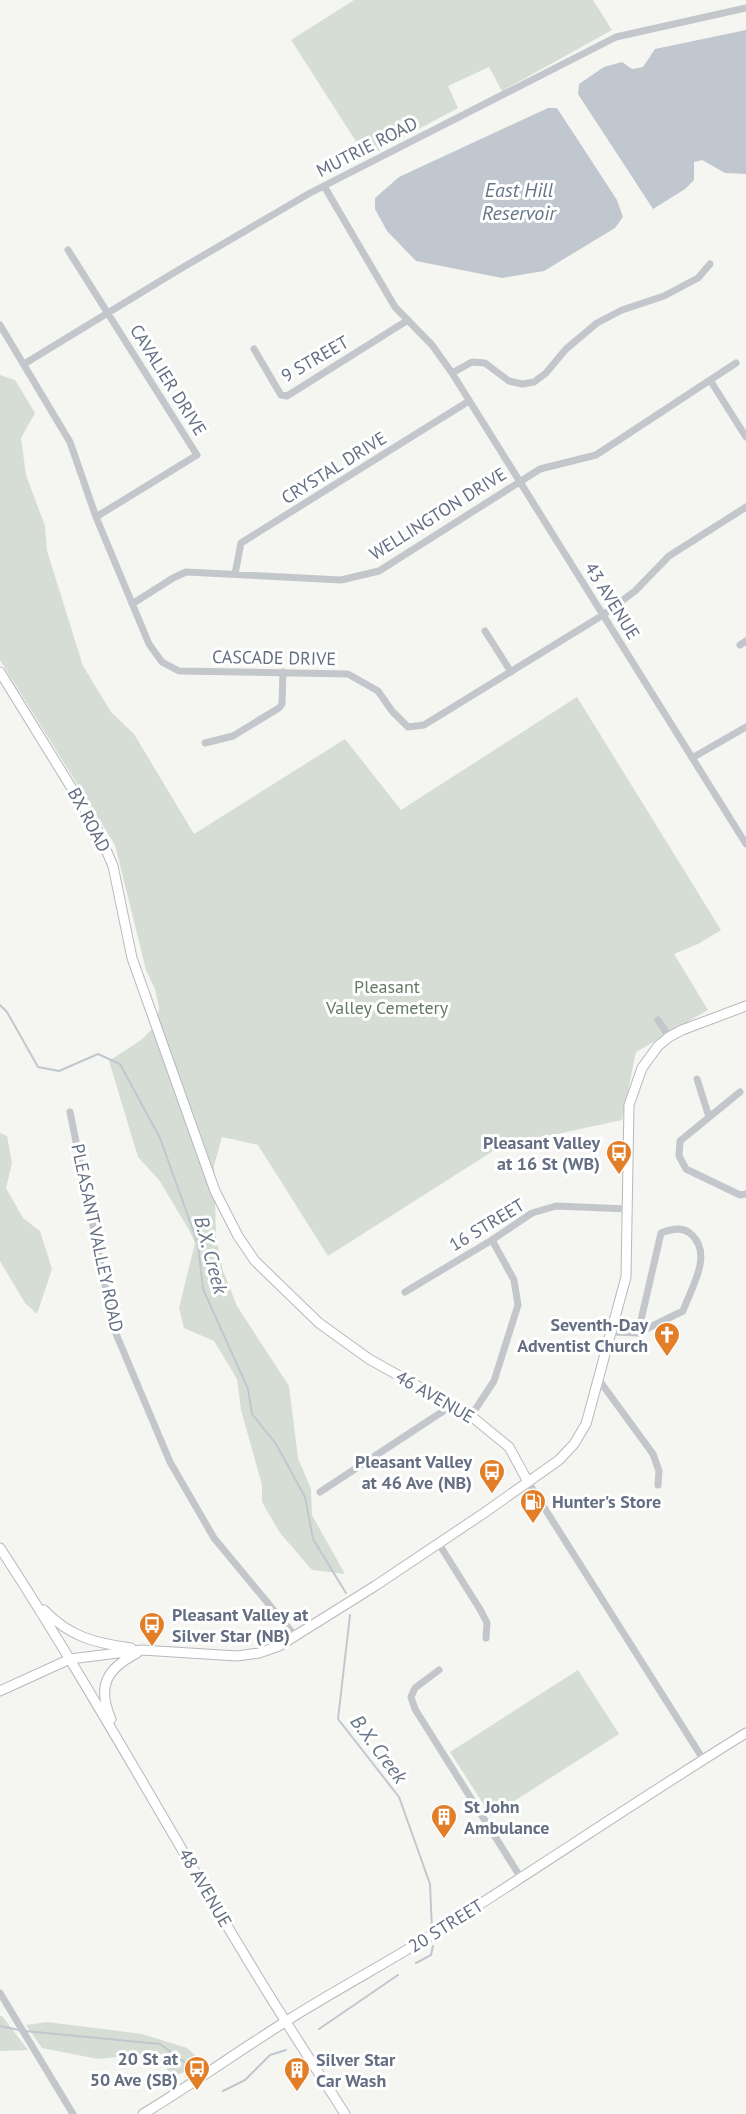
<svg xmlns="http://www.w3.org/2000/svg" width="746" height="2114" font-family="'PT Sans',sans-serif">
<style>
.green{fill:#d5ddd4}
.water{fill:#c1c7cf}
.lines{fill:none;stroke-linecap:round;stroke-linejoin:round}
.stream{stroke:#c1c7cf;stroke-width:2}
.secondary-casing{stroke:#b6b8be;stroke-width:11}
.street{stroke:#c3c6ca;stroke-width:7}
.secondary{stroke:#fff;stroke-width:9}
.labels{text-anchor:middle;stroke-width:6;stroke-linejoin:round;paint-order:stroke}
.street-label{font-size:18px;fill:#656f83;stroke:#fff}
.park-label{font-size:18px;fill:#647a65;stroke:#fff}
.poi-label{font-size:18px;font-weight:bold;fill:#656f83;stroke:#fff;text-anchor:end}
.water-label{font-size:20px;font-style:italic;fill:#667687;stroke:#fff}
</style>
<rect width="100%" height="100%" fill="#f5f6f2"/>
<path class="green" d="M 354,0 L 593,0 L 612,30 L 502,91 L 489,67 L 448,86 L 458,108 L 366,157 L 291,40 Z
M 0,375 L 15,380 L 35,413 L 21,438 L 26,475 L 45,526 L 47,551 L 83,666 L 111,712 L 134,734 L 194,834 L 345,739 L 401,810 L 577,697 L 721,930 L 698,944 L 674,954 L 708,1010 L 636,1052 L 622,1120 L 501,1146 L 328,1256 L 258,1145 L 222,1137 L 214,1166 L 216,1236 L 222,1268 L 237,1306 L 289,1386 L 298,1458 L 311,1489 L 312,1515 L 345,1574 L 312,1570 L 280,1533 L 262,1502 L 262,1485 L 241,1410 L 237,1379 L 214,1341 L 184,1328 L 179,1308 L 195,1243 L 189,1230 L 159,1180 L 138,1157 L 109,1061 L 141,1040 L 155,1026 L 159,1008 L 155,989 L 146,970 L 115,845 L 0,660 Z
M 0,1133 L 7,1136 L 12,1163 L 6,1188 L 23,1218 L 40,1231 L 52,1269 L 37,1314 L 25,1303 L 0,1261 Z
M 578,1670 L 619,1734 L 491,1816 L 450,1752 Z
M 0,2016 L 2,2016 L 28,2050 L 0,2051 Z
M 47,2022 L 142,2034 L 187,2048 L 206,2065 L 173,2076 L 154,2053 L 98,2059 L 42,2048 L 26,2025 Z"/>
<path class="water" d="M 746,30 L 746,174 L 725,173 L 702,160 L 694,162 L 694,180 L 685,189 L 653,209 L 578,94 L 579,84 L 604,67 L 622,62 L 632,69 L 643,67 L 655,49 Z
M 548,108 L 557,108 L 617,200 L 623,217 L 615,228 L 544,271 L 502,278 L 416,261 L 387,231 L 375,209 L 375,198 L 399,177 Z"/>
<g class="lines">
<path class="stream" d="M 0,1005 L 7,1012 L 38,1067 L 59,1071 L 98,1054 L 120,1064 L 160,1138 L 198,1244 L 203,1289 L 248,1389 L 252,1414 L 276,1444 L 305,1497 L 313,1539 L 346,1593
M 350,1615 L 338,1719 L 399,1797 L 430,1884 L 432,1930
M 416,1963 L 431,1955 L 433,1946
M 0,2026 L 19,2030
M 319,2029 L 398,1975
M 25,2031 L 160,2044 L 195,2070
M 223,2091 L 245,2080 L 270,2055 L 286,2050"/>
<defs>
<path id="secondary" d="M 0,672 L 97,829 L 113,866 L 132,958 L 215,1191 L 238,1236 L 255,1261 L 319,1323 L 369,1359 L 471,1416 L 509,1447 L 528,1482
M 0,1548 C 90,1686 169,1831 255,1972 C 284,2020 315,2067 345,2114
M 44,1610 C 70,1637 95,1643 131,1648
M 0,1691 L 70,1659 L 142,1650 L 237,1656 L 259,1653 L 279,1646 L 375,1586 L 484,1513 L 559,1460 L 574,1444 L 586,1424 L 626,1277 L 629,1105 L 642,1068 L 658,1046 L 669,1037 L 682,1030 L 746,1006
M 111,1719 C 96,1685 108,1668 137,1653
M 143,2114 C 192,2084 239,2051 288,2020 C 342,1986 398,1957 452,1922 C 550,1860 647,1794 746,1733"/>
</defs>
<use href="#secondary" class="secondary-casing"/>
<path class="street" d="M 324,186 L 395,307 L 432,345 L 452,373 L 746,844
M 68,250 L 197,455 L 96,517
M 0,325 L 70,442 L 96,517 L 149,644 L 162,662 L 179,671 L 348,674 L 378,691 L 392,711 L 408,727 L 424,725 L 603,615 L 635,591 L 669,556 L 746,507
M 254,349 L 281,395 L 287,396 L 408,320
M 24,364 L 175,272 L 310,193 L 616,37 L 746,8
M 452,373 L 472,362 L 485,363 L 509,381 L 522,384 L 534,382 L 546,373 L 566,349 L 597,323 L 622,310 L 664,296 L 698,278 L 710,264
M 710,380 L 746,437
M 235,574 L 241,543 L 469,401
M 132,604 L 173,578 L 186,572 L 341,580 L 379,571 L 540,469 L 596,455 L 736,363
M 485,631 L 511,672
M 740,645 L 746,641
M 205,743 L 233,736 L 279,708 L 282,704 L 283,672
M 692,758 L 746,727
M 658,1020 L 669,1037
M 697,1079 L 709,1117
M 740,1092 L 680,1141 L 679,1156 L 686,1169 L 740,1195 L 746,1194
M 70,1112 L 114,1329 L 170,1462 L 214,1538 L 296,1637
M 405,1292 L 492,1240 L 532,1213 L 556,1206 L 628,1209
M 612,1332 L 638,1333 L 683,1311 C 691,1288 713,1255 692,1235 C 684,1226 671,1229 661,1233 L 638,1333
M 599,1380 L 653,1454 L 659,1471 L 658,1485
M 471,1416 L 494,1381 L 518,1305 L 514,1280 L 492,1240
M 528,1482 L 703,1759
M 320,1492 L 451,1406
M 439,1544 L 481,1611 L 487,1623 L 486,1638
M 439,1670 L 415,1688 L 411,1697 L 415,1709 L 521,1878
M 0,1993 L 73,2114"/>
<use href="#secondary" class="secondary"/>
</g>
<defs>
<symbol id="bus-pin" viewBox="-11 -11 22 30"><path d="M0 17L-7.5 6A9.5 9.5 0 1 1 7.5 6Z" fill="#e17e27" stroke="#fff"/><path d="M-5-6H5V4H4V6H2V4H-2V6H-4V4H-5ZM-3.5-4V0h7V-4ZM-3.5 1.2v1.5H-2V1.2ZM2 1.2v1.5H3.5V1.2Z" fill="#fff"/></symbol>
<symbol id="church-pin" viewBox="-11 -11 22 30"><path d="M0 17L-7.5 6A9.5 9.5 0 1 1 7.5 6Z" fill="#e17e27" stroke="#fff"/><path d="M-1.2-6h2.4v3.5h3.3v2.4h-3.3V6h-2.4V-.1h-3.3v-2.4h3.3Z" fill="#fff"/></symbol>
<symbol id="fuel-pin" viewBox="-11 -11 22 30"><path d="M0 17L-7.5 6A9.5 9.5 0 1 1 7.5 6Z" fill="#e17e27" stroke="#fff"/><path d="M-5.5-6h7V0h2V4h1.3V-2.5L3-4.5l.8-.8L6-3V5H2.5V1h-1V6h-7ZM-4.2-4.7v3.2H.2V-4.7Z" fill="#fff"/></symbol>
<symbol id="building-pin" viewBox="-11 -11 22 30"><path d="M0 17L-7.5 6A9.5 9.5 0 1 1 7.5 6Z" fill="#e17e27" stroke="#fff"/><path d="M-4-6H4V6H1V3H-1V6H-4ZM-2.5-4.3h1.7v1.8h-1.7ZM.8-4.3h1.7v1.8H.8ZM-2.5-1h1.7V.8h-1.7ZM.8-1h1.7V.8H.8Z" fill="#fff"/></symbol>
</defs>
<g fill-rule="evenodd">
<use href="#bus-pin" x="604" y="1138" width="30" height="40"/>
<use href="#church-pin" x="652" y="1320" width="30" height="40"/>
<use href="#bus-pin" x="477" y="1457" width="30" height="40"/>
<use href="#fuel-pin" x="518" y="1487" width="30" height="40"/>
<use href="#bus-pin" x="137" y="1610" width="30" height="40"/>
<use href="#building-pin" x="429" y="1802" width="30" height="40"/>
<use href="#bus-pin" x="182" y="2054" width="30" height="40"/>
<use href="#building-pin" x="282" y="2055" width="30" height="40"/>
</g>
<g class="labels">
<g class="street-label">
<text transform="translate(367 147) rotate(-27)" y="6">MUTRIE ROAD</text>
<text transform="translate(315 359) rotate(-30)" y="6">9 STREET</text>
<text transform="translate(168 380) rotate(58)" y="6">CAVALIER DRIVE</text>
<text transform="translate(334 468) rotate(-32)" y="6">CRYSTAL DRIVE</text>
<text transform="translate(438 514) rotate(-32)" y="6">WELLINGTON DRIVE</text>
<text transform="translate(612 601) rotate(58)" y="6">43 AVENUE</text>
<text transform="translate(274 658) rotate(1)" y="6">CASCADE DRIVE</text>
<text transform="translate(89 820) rotate(62)" y="6">BX ROAD</text>
<text transform="translate(487 1225) rotate(-31)" y="6">16 STREET</text>
<text transform="translate(97 1238) rotate(78)" y="6">PLEASANT VALLEY ROAD</text>
<text transform="translate(435 1397) rotate(30)" y="6">46 AVENUE</text>
<text transform="translate(205 1888) rotate(60)" y="6">48 AVENUE</text>
<text transform="translate(446 1926) rotate(-32)" y="6">20 STREET</text>
</g>
<g class="park-label">
<text x="387" y="993">Pleasant<tspan x="387" dy="21">Valley Cemetery</tspan></text>
</g>
<g class="poi-label">
<text x="600" y="1149">Pleasant Valley<tspan x="600" dy="21">at 16 St (WB)</tspan></text>
<text x="648" y="1331">Seventh-Day<tspan x="648" dy="21">Adventist Church</tspan></text>
<text x="472" y="1468">Pleasant Valley<tspan x="472" dy="21">at 46 Ave (NB)</tspan></text>
<text x="552" y="1508" text-anchor="start">Hunter's Store</text>
<text x="172" y="1621" text-anchor="start">Pleasant Valley at<tspan x="172" dy="21">Silver Star (NB)</tspan></text>
<text x="464" y="1813" text-anchor="start">St John<tspan x="464" dy="21">Ambulance</tspan></text>
<text x="178" y="2065">20 St at<tspan x="178" dy="21">50 Ave (SB)</tspan></text>
<text x="316" y="2066" text-anchor="start">Silver Star<tspan x="316" dy="21">Car Wash</tspan></text>
</g>
<g class="water-label">
<text x="519" y="197">East Hill<tspan x="519" dy="23">Reservoir</tspan></text>
<text transform="translate(211 1255) rotate(75)" y="7">B.X. Creek</text>
<text transform="translate(379 1749) rotate(53)" y="7">B.X. Creek</text>
</g>
</g>
</svg>
